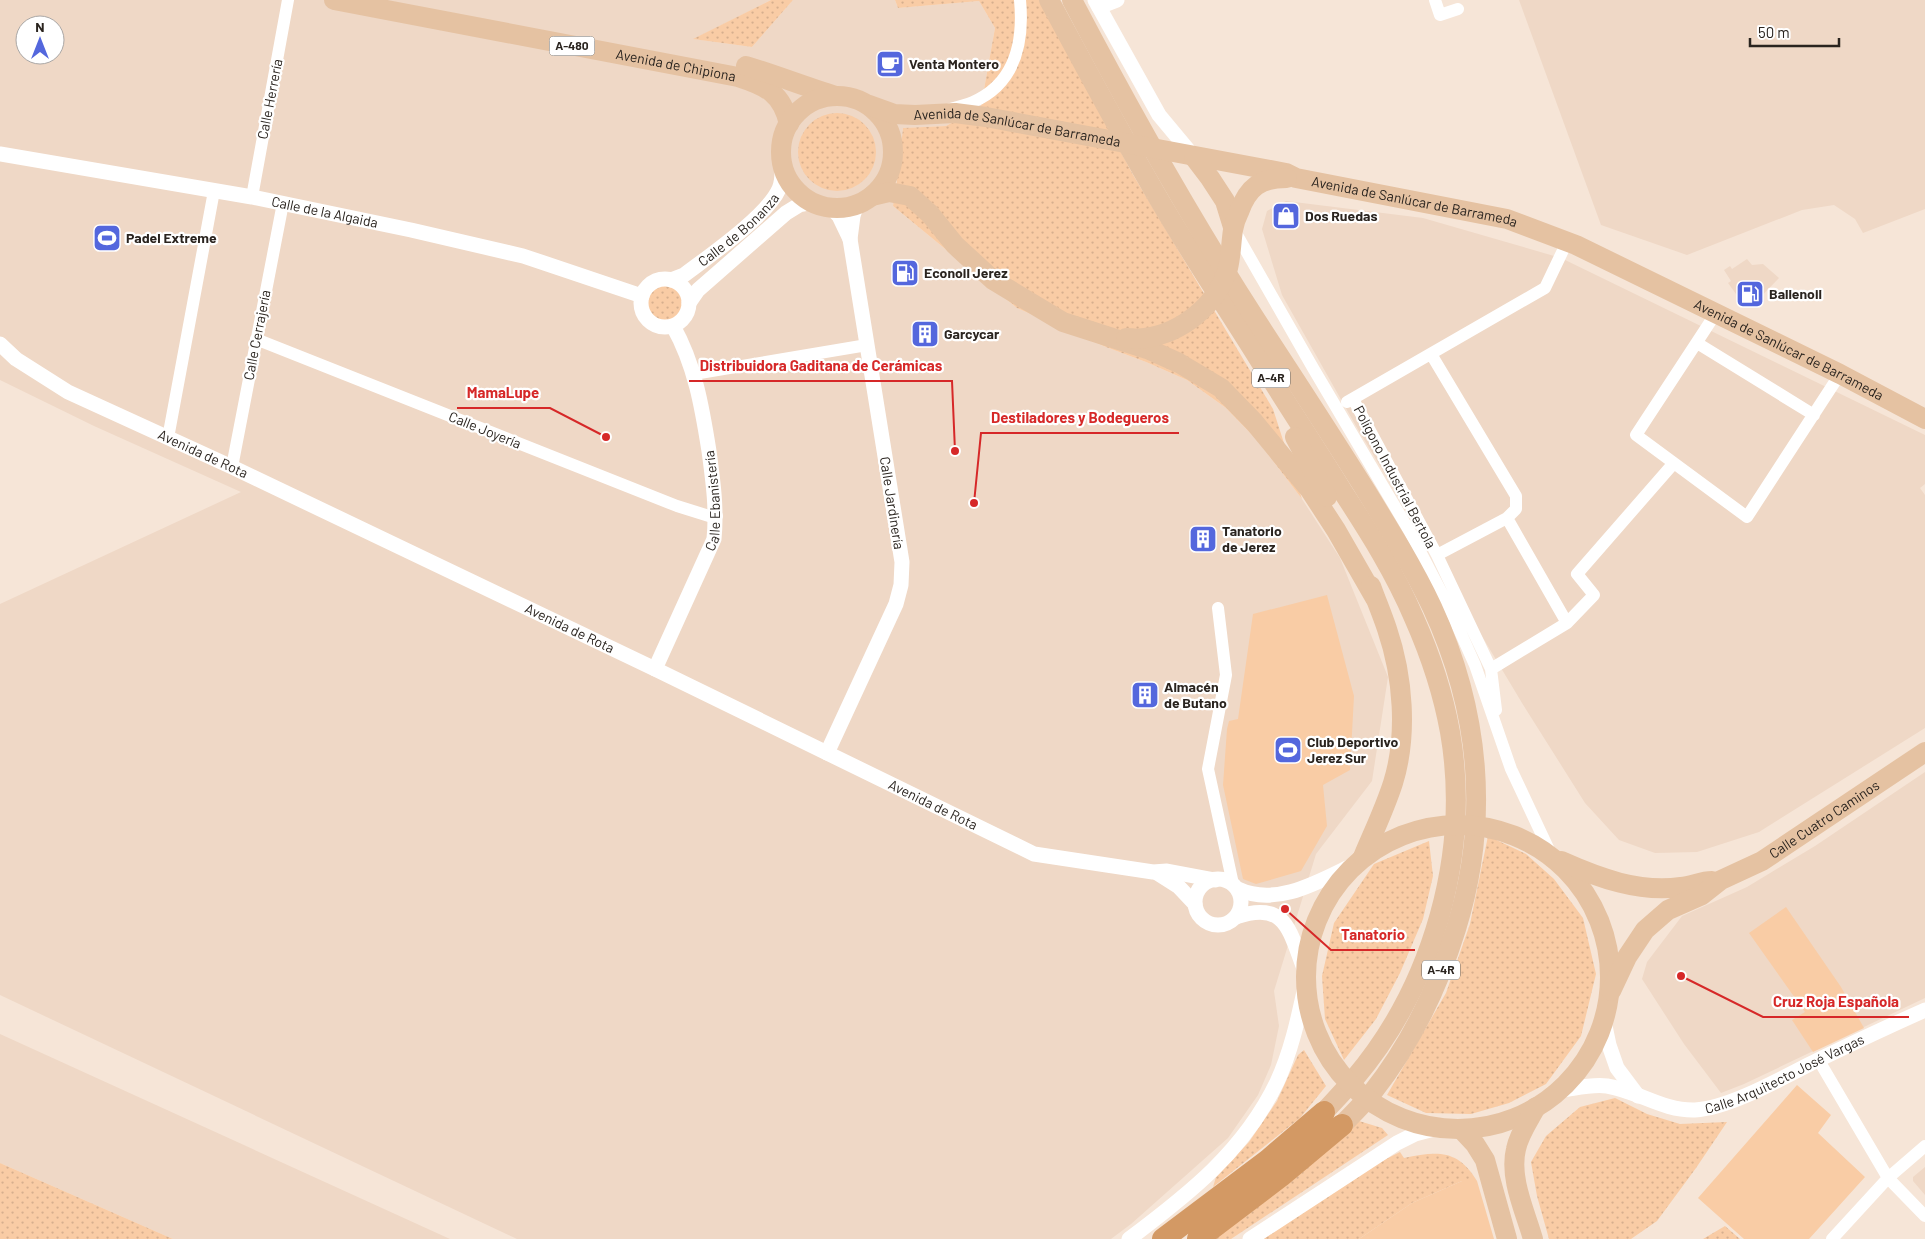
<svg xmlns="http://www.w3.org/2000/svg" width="1925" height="1239" font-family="Barlow,sans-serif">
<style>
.built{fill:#efd8c6;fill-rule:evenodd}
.grass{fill:url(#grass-dots)}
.garden{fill:#f9cca5}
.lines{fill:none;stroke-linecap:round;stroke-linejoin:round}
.minor{stroke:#fff;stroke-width:12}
.tertiary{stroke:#fff;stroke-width:15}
.primary{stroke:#e5c2a2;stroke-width:20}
.motorway{stroke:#d39964;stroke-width:22}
.labels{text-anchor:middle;stroke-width:4.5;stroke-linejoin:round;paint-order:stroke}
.shield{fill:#fff;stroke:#6a6662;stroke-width:1}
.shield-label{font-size:12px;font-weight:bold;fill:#2a241f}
.poi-label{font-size:14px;font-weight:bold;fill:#2a241f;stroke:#fff;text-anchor:start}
.street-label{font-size:14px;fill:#2a241f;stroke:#fff}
.leader{fill:none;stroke:#d62828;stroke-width:2}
.callout-dot{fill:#d62828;stroke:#fff;stroke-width:2}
.callout-label{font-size:15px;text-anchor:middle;font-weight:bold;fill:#d62828;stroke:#fff;stroke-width:4.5;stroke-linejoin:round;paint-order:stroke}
</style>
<defs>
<pattern id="grass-dots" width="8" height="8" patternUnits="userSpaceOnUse" patternTransform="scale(1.25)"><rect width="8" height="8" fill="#f9cca5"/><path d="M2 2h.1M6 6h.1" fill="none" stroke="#d6af8e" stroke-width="1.8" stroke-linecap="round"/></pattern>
</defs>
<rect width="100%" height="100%" fill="#f6e5d7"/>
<path class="built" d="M 0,0 L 771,0 L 694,39 L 752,47 L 793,0 L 895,0 L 898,8 L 979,1 L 995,28 L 981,106 L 946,126 L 903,128 L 893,206 L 1017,308 L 1106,347 L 1146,362 L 1187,380 L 1226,408 L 1258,441 L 1302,499 L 1340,558 L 1388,677 L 1372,781 L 1316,854 L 1274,991 L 1279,1026 L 1271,1065 L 1258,1095 L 1228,1138 L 1131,1224 L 1111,1239 L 517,1239 L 0,995 L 0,604 L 241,492 L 94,426 L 0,380 ZM 25,25 L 55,25 L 55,55 L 25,55 Z
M 1519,0 L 1925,0 L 1925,209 L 1863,233 L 1855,219 L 1834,205 L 1802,210 L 1687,255 L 1601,225 Z
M 1286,201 L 1423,218 L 1561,258 L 1925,435 L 1925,484 L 1920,488 L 1925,495 L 1925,728 L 1759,832 L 1697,852 L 1655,853 L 1619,840 L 1585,803 L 1522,703 L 1356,426 L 1282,295 L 1262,229 L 1267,211 Z
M 1747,259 L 1752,265 L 1763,264 L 1779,278 L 1751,307 L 1744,305 L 1728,283 L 1731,281 L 1724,270 L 1730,266 L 1732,269 Z
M 1925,772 L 1925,998 L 1744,1084 L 1721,1093 L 1684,1044 L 1642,979 L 1647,962 L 1682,916 L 1747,887 L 1815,846 Z
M 0,1034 L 450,1239 L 173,1239 L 0,1163 Z
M 1925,1167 L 1925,1195 L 1913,1181 L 1913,1177 Z"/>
<path class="grass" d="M 771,0 L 793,0 L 752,47 L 693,39 Z
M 895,0 L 1041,0 L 1132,173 L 1273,409 L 1302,499 L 1258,441 L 1226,408 L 1187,380 L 1146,362 L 1106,347 L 1017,308 L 893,206 L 898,173 L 903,128 L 946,126 L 981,106 L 995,28 L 979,1 L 898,8 Z
M798 152a39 39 0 1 1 78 0a39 39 0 1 1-78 0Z
M647 303a18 18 0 1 1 36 0a18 18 0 1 1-36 0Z
M 1488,836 L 1526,854 L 1554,879 L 1583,918 L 1596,974 L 1581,1036 L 1546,1084 L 1509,1103 L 1471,1114 L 1426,1113 L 1387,1095 L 1446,993 L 1470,924 Z
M 1429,841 L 1433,876 L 1423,919 L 1400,973 L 1376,1019 L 1344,1060 L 1325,1019 L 1322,976 L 1334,923 L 1374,864 Z
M 1304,1050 L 1326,1086 L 1300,1118 L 1213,1187 L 1216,1177 L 1249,1142 L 1277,1101 L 1298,1055 Z
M 1615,1098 L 1647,1114 L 1680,1124 L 1727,1122 L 1696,1168 L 1657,1221 L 1631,1239 L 1549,1239 L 1537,1196 L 1531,1162 L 1546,1136 L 1580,1107 Z
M 1359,1121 L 1382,1128 L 1388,1135 L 1231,1239 L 1214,1239 Z
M 1400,1152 L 1404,1158 C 1437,1151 1458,1149 1477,1181 L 1462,1181 L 1412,1203 L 1359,1239 L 1263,1239 L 1372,1166 Z
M 0,1163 L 173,1239 L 0,1239 Z
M 1725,1226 L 1740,1239 L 1703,1239 Z"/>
<path class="garden" d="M 1327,595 L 1354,696 L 1350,770 L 1323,785 L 1327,826 L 1301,871 L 1256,884 L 1243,879 L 1223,785 L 1227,729 L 1229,721 L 1238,719 L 1253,614 Z
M 1786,907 L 1841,987 L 1864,1028 L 1813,1052 L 1792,1020 L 1805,1012 L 1749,933 Z
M 1797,1085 L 1831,1115 L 1818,1133 L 1865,1177 L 1809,1239 L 1744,1239 L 1698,1198 Z
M 1462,1181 L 1477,1181 L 1494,1239 L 1359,1239 L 1412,1203 Z"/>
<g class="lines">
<path class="minor" d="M 1435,0 L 1440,15 L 1458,9
M 950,109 C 958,107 966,105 973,102 C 1016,83 1024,42 1020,0
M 252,197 L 288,0
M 1233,228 L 1313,368 L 1410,532 L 1449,607 L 1475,665 L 1511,769 L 1549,850
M 1716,313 L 1636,435 L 1747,517 L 1840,374
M 256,339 L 677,506 L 709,516 L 717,516
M 1697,343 L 1814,415
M 1431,354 L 1516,496 L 1516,509 L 1507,518 L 1437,555
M 694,374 L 867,345
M 1353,399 L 1437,555 L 1491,669 L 1496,710
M 1347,402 L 1545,288 L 1567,242
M 168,438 L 214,191
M 232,467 L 283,203
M 1218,608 L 1226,675 L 1208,769 L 1233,884
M 1567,623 L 1594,595 L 1577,574 L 1673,464
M 1491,669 L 1567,623 L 1507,518
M 1818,1059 L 1888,1178 L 1925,1216
M 1832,1239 L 1888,1178 L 1925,1146"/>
<g class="tertiary">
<path d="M 1095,0 L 1159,115 L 1194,157"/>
<path d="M 1099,7 L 1117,0"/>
<path id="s1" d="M 0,154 L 252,197 L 411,230 L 523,256 L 642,296"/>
<path d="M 830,207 L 839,216 L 850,239"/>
<circle cx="665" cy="303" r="24"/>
<path id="s2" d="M 671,280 L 684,275 C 709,256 767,216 779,189 C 783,181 782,171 782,162"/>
<path d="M 689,303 L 698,290 L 786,213 L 799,205 L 814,202"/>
<path id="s3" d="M 0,344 L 16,359 L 68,392 L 232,467 L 655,669 L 1034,854 L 1153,872 L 1167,871 L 1215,880"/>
<path id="s4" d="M 655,669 L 714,539 C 717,509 713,481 709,451 C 702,407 695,365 673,326"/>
<path d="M 827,753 L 896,604 L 901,585 L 902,562 L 850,239 L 853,216 L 857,204"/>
<path d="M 1157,873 L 1179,887 L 1195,904"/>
<circle cx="1218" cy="902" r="23"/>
<path d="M 1238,889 C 1276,907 1318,882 1353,865"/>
<path d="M 1236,917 C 1287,900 1289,931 1305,971"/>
<path d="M 1604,1021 L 1609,1045 L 1617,1068 L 1638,1096"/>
<path id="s5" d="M 1562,1090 C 1577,1088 1592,1084 1607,1086 C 1638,1091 1663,1111 1695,1110 C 1731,1108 1785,1076 1818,1060 C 1853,1043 1889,1026 1925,1010"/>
<path d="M 1129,1239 C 1189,1194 1244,1151 1277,1082 C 1291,1052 1298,1019 1305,987"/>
<path d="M 1250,1239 L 1397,1143 L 1415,1134 L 1438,1128"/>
</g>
<g class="primary">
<path id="s6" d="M 334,0 L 738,77 C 766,86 782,93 789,124"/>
<path d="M 1049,0 C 1082,61 1114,122 1149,182 C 1182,241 1220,297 1255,353 C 1284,400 1314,445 1343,492 C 1369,532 1395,573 1414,618 C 1430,654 1443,693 1450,732 C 1471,853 1433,986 1354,1079 C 1344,1091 1334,1101 1324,1112"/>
<path d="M 1072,0 C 1129,109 1189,216 1256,320 C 1292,375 1328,430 1363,486 C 1387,525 1412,565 1432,607 C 1480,711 1490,820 1456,929 C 1438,987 1410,1045 1372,1093 C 1363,1104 1352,1115 1342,1125"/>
<path d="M 746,66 C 776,75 806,87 836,96"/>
<circle cx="837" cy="152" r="56"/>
<path id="s7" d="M 869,105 L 894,114 L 915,115 L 955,113 L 986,117 L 1286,173 L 1296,178 L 1507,219 L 1576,245 L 1840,374 L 1925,419"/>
<path d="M 1194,157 L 1210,178 L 1225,201 L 1233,227"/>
<path d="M 872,196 L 889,192 L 910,196 L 930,214 L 955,245 L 993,280 L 1063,322 L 1150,350 L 1179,363 L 1221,388 L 1254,422 L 1310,490 L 1336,530 L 1375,598"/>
<path d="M 1126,338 C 1132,338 1138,339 1145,338 C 1182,333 1217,305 1228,268 C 1231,256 1231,243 1233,230 C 1234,224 1236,218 1239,212 C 1248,187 1260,178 1287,178"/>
<path d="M 1295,437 L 1327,497"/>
<circle cx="1458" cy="977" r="152"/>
<path d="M 1363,857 C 1373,833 1385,808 1393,783 C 1408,735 1403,676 1387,629 C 1382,614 1376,600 1371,586"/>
<path d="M 1561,861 C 1599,878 1639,893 1681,887 C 1692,886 1701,881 1712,881"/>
<path id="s8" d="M 1611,991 L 1627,957 L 1645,930 L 1668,910 L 1702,895 L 1721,880 L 1762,861 L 1925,752"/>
<path d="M 1461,1129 L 1475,1144 L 1485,1160 L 1507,1239"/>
<path d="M 1533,1239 C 1525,1211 1509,1178 1516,1149 C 1519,1134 1529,1120 1536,1107"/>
</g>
<path class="motorway" d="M 1163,1239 L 1268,1160 L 1324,1112
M 1198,1239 L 1281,1176 L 1342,1125"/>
</g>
<defs>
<symbol id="cafe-square" viewBox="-11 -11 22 22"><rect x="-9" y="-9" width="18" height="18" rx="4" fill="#5467dd" stroke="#fff"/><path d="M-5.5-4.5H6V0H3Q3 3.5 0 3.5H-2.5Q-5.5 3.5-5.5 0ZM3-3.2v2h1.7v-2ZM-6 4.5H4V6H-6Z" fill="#fff"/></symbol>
<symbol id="shop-square" viewBox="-11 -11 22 22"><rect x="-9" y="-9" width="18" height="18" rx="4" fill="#5467dd" stroke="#fff"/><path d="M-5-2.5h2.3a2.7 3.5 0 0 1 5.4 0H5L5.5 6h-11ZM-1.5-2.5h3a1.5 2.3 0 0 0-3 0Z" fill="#fff"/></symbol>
<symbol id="stadium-square" viewBox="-11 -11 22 22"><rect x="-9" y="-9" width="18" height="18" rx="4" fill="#5467dd" stroke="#fff"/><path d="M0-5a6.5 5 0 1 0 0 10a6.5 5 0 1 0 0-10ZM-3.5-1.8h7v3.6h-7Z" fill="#fff"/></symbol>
<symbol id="fuel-square" viewBox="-11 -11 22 22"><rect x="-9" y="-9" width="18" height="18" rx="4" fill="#5467dd" stroke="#fff"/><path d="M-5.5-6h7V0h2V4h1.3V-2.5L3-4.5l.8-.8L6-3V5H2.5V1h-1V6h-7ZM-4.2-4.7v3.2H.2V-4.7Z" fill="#fff"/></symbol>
<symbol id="building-square" viewBox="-11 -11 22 22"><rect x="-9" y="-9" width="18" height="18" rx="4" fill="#5467dd" stroke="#fff"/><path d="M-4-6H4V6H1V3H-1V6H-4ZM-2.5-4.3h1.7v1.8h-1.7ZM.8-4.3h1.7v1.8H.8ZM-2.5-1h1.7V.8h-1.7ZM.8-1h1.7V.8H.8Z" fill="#fff"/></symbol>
</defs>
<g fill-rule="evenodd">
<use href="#cafe-square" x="874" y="48" width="32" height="32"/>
<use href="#shop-square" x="1270" y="200" width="32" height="32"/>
<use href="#stadium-square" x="91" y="222" width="32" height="32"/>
<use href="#fuel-square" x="889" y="257" width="32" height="32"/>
<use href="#fuel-square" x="1734" y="278" width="32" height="32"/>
<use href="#building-square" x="909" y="318" width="32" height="32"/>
<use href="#building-square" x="1187" y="523" width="32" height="32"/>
<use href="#building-square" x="1129" y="679" width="32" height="32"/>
<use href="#stadium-square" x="1272" y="734" width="32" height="32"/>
</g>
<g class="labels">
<g class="shield">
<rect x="549.5" y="36.5" width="45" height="19" rx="4"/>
<rect x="1252" y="368.5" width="38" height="19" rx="4"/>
<rect x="1422" y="960.5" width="38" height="19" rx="4"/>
</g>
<g class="shield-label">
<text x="572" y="50">A-480</text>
<text x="1271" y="382">A-4R</text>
<text x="1441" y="974">A-4R</text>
</g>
<g class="poi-label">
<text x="909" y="69">Venta Montero</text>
<text x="1305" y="221">Dos Ruedas</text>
<text x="126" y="243">Padel Extreme</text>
<text x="924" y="278">Econoil Jerez</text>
<text x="1769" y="299">Ballenoil</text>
<text x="944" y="339">Garcycar</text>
<text x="1222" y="536">Tanatorio<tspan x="1222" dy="16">de Jerez</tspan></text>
<text x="1164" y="692">Almacén<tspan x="1164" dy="16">de Butano</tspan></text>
<text x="1307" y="747">Club Deportivo<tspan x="1307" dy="16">Jerez Sur</tspan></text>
</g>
<g class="street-label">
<text dy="5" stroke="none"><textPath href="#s6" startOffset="348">Avenida de Chipiona</textPath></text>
<text transform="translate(270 99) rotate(-79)" y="5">Calle Herrería</text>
<text dy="5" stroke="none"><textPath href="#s7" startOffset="151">Avenida de Sanlúcar de Barrameda</textPath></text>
<text dy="5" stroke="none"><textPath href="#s7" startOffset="556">Avenida de Sanlúcar de Barrameda</textPath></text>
<text dy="5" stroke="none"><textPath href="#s1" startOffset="330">Calle de la Algaida</textPath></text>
<text dy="5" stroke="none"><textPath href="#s2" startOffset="85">Calle de Bonanza</textPath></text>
<text transform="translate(257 335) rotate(-79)" y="5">Calle Cerrajería</text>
<text dy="5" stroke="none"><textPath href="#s7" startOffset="961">Avenida de Sanlúcar de Barrameda</textPath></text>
<text transform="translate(485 430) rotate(22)" y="5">Calle Joyería</text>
<text dy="5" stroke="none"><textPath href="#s3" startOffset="232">Avenida de Rota</textPath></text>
<text transform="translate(1395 477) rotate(62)" y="5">Polígono Industrial Bertola</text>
<text dy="5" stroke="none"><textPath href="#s4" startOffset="181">Calle Ebanistería</textPath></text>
<text transform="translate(892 503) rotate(81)" y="5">Calle Jardinería</text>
<text dy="5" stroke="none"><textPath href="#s3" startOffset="638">Avenida de Rota</textPath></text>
<text dy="5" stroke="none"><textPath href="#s3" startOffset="1042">Avenida de Rota</textPath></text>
<text dy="5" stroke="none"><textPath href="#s8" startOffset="282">Calle Cuatro Caminos</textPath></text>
<text dy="5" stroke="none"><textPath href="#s5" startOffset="234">Calle Arquitecto José Vargas</textPath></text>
</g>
</g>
<path class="leader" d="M955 451L952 381H689M606 437L550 408H457M974 503L981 433H1179M1285 909L1331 950H1415M1681 976L1763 1017H1909"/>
<g class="callout-dot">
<circle cx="955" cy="451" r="5"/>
<circle cx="606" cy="437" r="5"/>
<circle cx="974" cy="503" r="5"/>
<circle cx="1285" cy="909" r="5"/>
<circle cx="1681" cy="976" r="5"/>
</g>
<g class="callout-label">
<text x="821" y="371">Distribuidora Gaditana de Cerámicas</text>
<text x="503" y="398">MamaLupe</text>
<text x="1080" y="423">Destiladores y Bodegueros</text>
<text x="1373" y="940">Tanatorio</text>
<text x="1836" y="1007">Cruz Roja Española</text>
</g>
<g transform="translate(40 40)"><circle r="24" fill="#ffffff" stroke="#aaa7a5"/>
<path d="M0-4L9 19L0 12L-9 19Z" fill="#5467dd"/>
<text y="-8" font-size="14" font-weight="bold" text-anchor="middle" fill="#2a241f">N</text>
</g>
<path d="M1750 38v8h89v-8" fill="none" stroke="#2a241f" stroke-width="2.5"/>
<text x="1758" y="38" font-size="15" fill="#2a241f" stroke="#ffffff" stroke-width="4" paint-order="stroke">50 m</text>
</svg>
